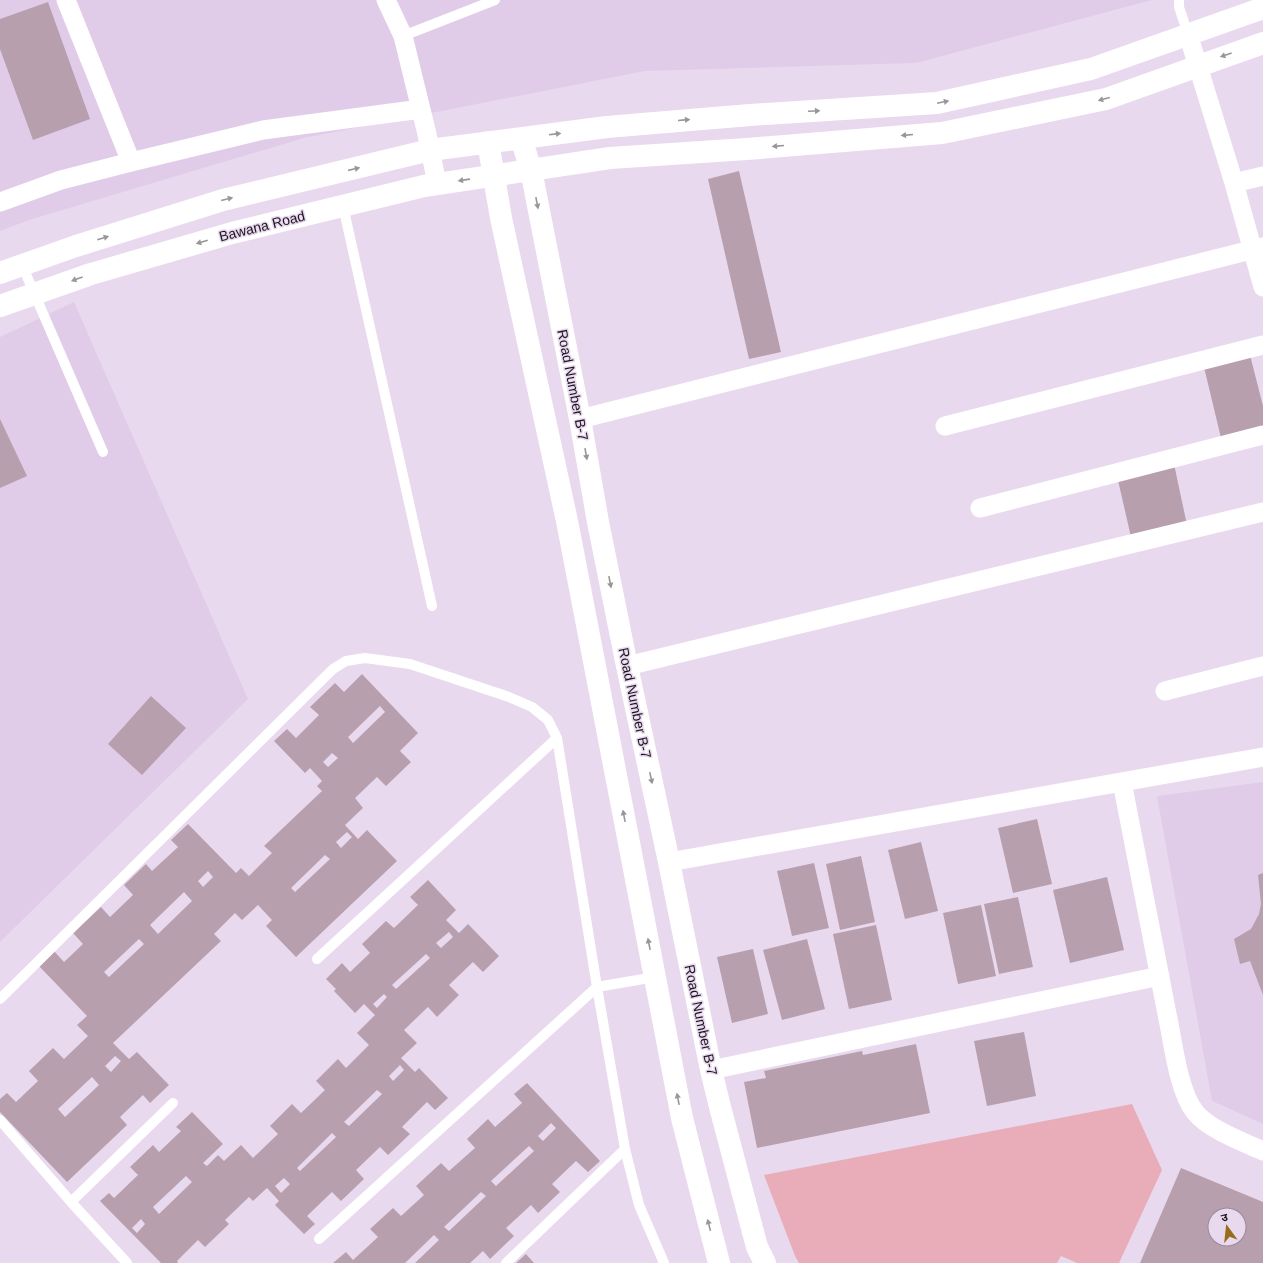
<svg xmlns="http://www.w3.org/2000/svg" width="1263" height="1263" font-family="Arial,'Noto Sans Devanagari',sans-serif">
<style>
.built{fill:#e0cce8}
.green{fill:#e9adba}
.building{fill:#b79fae;fill-rule:evenodd}
.lines{fill:none;stroke-linecap:round;stroke-linejoin:round}
.lane{stroke:#fff;stroke-width:10}
.street{stroke:#fff;stroke-width:19}
.secondary{stroke:#fff;stroke-width:22}
.oneway{fill:#99969a}
.labels{text-anchor:middle;stroke-width:3;stroke-linejoin:round;paint-order:stroke}
.street-label{font-size:14px;fill:#1c161e;stroke:#e9d9ef}
</style>
<rect width="100%" height="100%" fill="#e9d9ef"/>
<path class="built" d="M 0,0 L 1152,0 L 916,63 L 645,71 L 304,138 L 29,220 L 0,231 Z
M 74,302 L 248,699 L 0,942 L 0,337 Z
M 1263,782 L 1263,1124 L 1212,1101 L 1157,796 Z"/>
<path class="green" d="M 1132,1104 L 1162,1170 L 1119,1263 L 1077,1263 L 1061,1256 L 1057,1263 L 799,1263 L 795,1256 L 764,1175 Z"/>
<path class="building" d="M 48,2 L 90,119 L 33,140 L 0,49 L 0,19 Z
M 739,171 L 781,352 L 749,359 L 708,179 Z
M 1249,351 L 1263,406 L 1263,427 L 1221,438 L 1203,363 Z
M 0,419 L 27,476 L 0,488 Z
M 1174,464 L 1187,525 L 1131,537 L 1117,476 Z
M 362,674 L 418,733 L 400,751 L 411,762 L 386,786 L 377,777 L 355,798 L 363,808 L 345,825 L 358,839 L 367,830 L 397,861 L 296,957 L 266,926 L 272,920 L 258,905 L 242,920 L 235,913 L 214,934 L 221,941 L 113,1043 L 129,1059 L 137,1052 L 169,1085 L 150,1103 L 143,1095 L 120,1117 L 127,1125 L 67,1182 L 0,1112 L 0,1099 L 7,1093 L 16,1102 L 38,1081 L 29,1071 L 53,1048 L 64,1059 L 88,1036 L 77,1025 L 87,1016 L 39,966 L 54,951 L 64,962 L 83,944 L 73,933 L 101,907 L 110,917 L 133,895 L 124,885 L 146,864 L 152,871 L 178,847 L 171,840 L 188,824 L 236,873 L 241,868 L 249,876 L 272,853 L 264,846 L 322,791 L 317,786 L 322,781 L 310,768 L 305,773 L 274,741 L 287,729 L 296,738 L 319,715 L 310,707 L 335,683 L 344,692 ZM 380,706 L 385,712 L 353,743 L 348,737 ZM 332,753 L 338,758 L 328,767 L 323,762 ZM 347,832 L 352,837 L 341,848 L 336,842 ZM 325,855 L 330,859 L 295,892 L 291,888 ZM 208,871 L 213,877 L 203,887 L 198,881 ZM 184,892 L 192,901 L 158,934 L 150,925 ZM 139,939 L 144,944 L 109,977 L 104,972 ZM 115,1056 L 121,1061 L 111,1072 L 105,1066 ZM 92,1077 L 99,1085 L 65,1117 L 58,1109 Z
M 151,696 L 186,728 L 142,775 L 108,744 Z
M 1037,819 L 1052,884 L 1013,893 L 998,828 Z
M 921,842 L 938,911 L 905,919 L 888,850 Z
M 861,856 L 875,922 L 840,930 L 826,864 Z
M 814,863 L 829,928 L 792,936 L 777,871 Z
M 1263,873 L 1263,995 L 1250,961 L 1240,964 L 1234,939 L 1251,929 L 1259,914 L 1261,904 L 1258,875 Z
M 1107,877 L 1124,950 L 1070,963 L 1053,890 Z
M 428,880 L 456,910 L 446,920 L 459,933 L 468,924 L 499,956 L 483,972 L 473,962 L 449,985 L 459,995 L 437,1017 L 428,1007 L 404,1030 L 417,1043 L 401,1058 L 415,1072 L 419,1068 L 448,1098 L 435,1110 L 427,1102 L 402,1127 L 410,1134 L 388,1155 L 380,1147 L 356,1170 L 364,1179 L 341,1201 L 332,1192 L 307,1216 L 315,1224 L 304,1234 L 275,1205 L 279,1201 L 267,1188 L 253,1201 L 249,1197 L 225,1220 L 229,1224 L 205,1247 L 198,1240 L 177,1261 L 178,1263 L 161,1263 L 100,1201 L 109,1193 L 114,1198 L 138,1175 L 130,1167 L 153,1145 L 159,1152 L 181,1131 L 176,1127 L 192,1112 L 223,1144 L 203,1163 L 207,1166 L 218,1155 L 224,1161 L 241,1145 L 253,1158 L 278,1134 L 270,1126 L 292,1104 L 301,1113 L 325,1090 L 316,1081 L 338,1059 L 346,1068 L 369,1045 L 357,1033 L 375,1015 L 364,1004 L 355,1013 L 334,991 L 336,989 L 326,979 L 342,963 L 350,972 L 370,953 L 362,944 L 386,921 L 394,928 L 418,905 L 410,897 ZM 449,932 L 453,937 L 441,948 L 436,943 ZM 426,954 L 430,958 L 396,989 L 392,985 ZM 384,994 L 387,997 L 377,1008 L 373,1004 ZM 400,1065 L 404,1070 L 393,1081 L 389,1076 ZM 377,1090 L 382,1094 L 349,1126 L 344,1122 ZM 332,1133 L 336,1137 L 300,1171 L 297,1168 ZM 186,1176 L 192,1182 L 159,1214 L 153,1207 ZM 284,1178 L 290,1184 L 281,1193 L 275,1186 ZM 141,1219 L 145,1224 L 137,1233 L 132,1228 Z
M 1018,897 L 1033,967 L 999,974 L 984,904 Z
M 981,905 L 996,976 L 958,984 L 943,913 Z
M 876,925 L 892,1000 L 849,1009 L 833,934 Z
M 807,939 L 825,1009 L 782,1020 L 763,950 Z
M 753,949 L 768,1014 L 732,1023 L 717,957 Z
M 1024,1032 L 1036,1096 L 987,1106 L 974,1041 Z
M 916,1044 L 930,1113 L 757,1148 L 744,1082 L 766,1078 L 764,1071 L 862,1051 L 863,1055 Z
M 527,1083 L 600,1161 L 588,1172 L 576,1161 L 552,1184 L 560,1192 L 538,1213 L 531,1205 L 506,1228 L 514,1236 L 490,1259 L 483,1251 L 470,1263 L 415,1263 L 439,1240 L 434,1235 L 405,1263 L 333,1263 L 346,1252 L 353,1260 L 378,1237 L 370,1229 L 393,1208 L 401,1216 L 424,1195 L 416,1186 L 441,1163 L 449,1171 L 475,1148 L 467,1139 L 488,1119 L 495,1127 L 522,1103 L 514,1094 ZM 551,1123 L 556,1128 L 543,1141 L 538,1136 ZM 529,1146 L 534,1151 L 496,1186 L 491,1181 ZM 481,1192 L 486,1196 L 449,1231 L 444,1227 Z
M 1181,1168 L 1263,1202 L 1263,1263 L 1140,1263 ZM 1215,1215 L 1239,1215 L 1239,1239 L 1215,1239 Z
M 526,1254 L 534,1263 L 516,1263 Z"/>
<g class="lines">
<path class="lane" d="M 1179,0 L 1179,7 L 1188,34
M 403,36 L 495,0
M 343,206 L 432,606
M 22,265 L 103,452
M 317,959 L 557,738
M 0,999 L 333,669 L 346,661 L 365,658 L 410,664 L 509,697 L 532,707 L 548,720 L 557,738 L 597,987 L 625,1149 L 639,1205 L 664,1263
M 0,1120 L 71,1202 L 127,1263
M 71,1202 L 173,1103
M 319,1239 L 597,987 L 655,977
M 506,1263 L 625,1149"/>
<path class="street" d="M 66,0 L 131,162
M 386,0 L 403,36 L 427,134 L 437,184
M 1188,34 L 1234,183 L 1263,287
M 1234,183 L 1263,176
M 0,202 L 61,180 L 131,162 L 263,130 L 421,109
M 580,419 L 1263,247
M 945,426 L 1263,345
M 980,508 L 1263,435
M 627,666 L 1263,512
M 1165,691 L 1263,666
M 1122,782 C 1137,859 1152,936 1167,1014 C 1173,1041 1178,1091 1195,1112 C 1208,1129 1243,1142 1263,1151
M 669,862 L 1263,757
M 711,1070 L 1160,976"/>
<path class="secondary" d="M 521,138 L 531,170 L 580,419 L 598,522 L 627,666 L 669,862 L 711,1070 L 720,1107 L 757,1247 L 765,1263
M 488,142 L 501,218 L 567,521 L 682,1118 L 719,1263
M 0,273 L 76,246 L 223,200 L 430,150 L 607,127 L 750,115 L 937,103 L 1091,69 L 1263,8
M 0,306 L 91,274 L 232,233 L 424,186 L 610,158 L 747,149 L 942,133 L 1106,99 L 1263,43"/>
</g>
<defs><path id="oneway-solid" d="M-6-.8H1V-3.2L6.5 0L1 3.2V.8H-6Z"/></defs>
<g class="oneway">
<use href="#oneway-solid" transform="translate(1226 55) rotate(161)"/>
<use href="#oneway-solid" transform="translate(1104 99) rotate(165)"/>
<use href="#oneway-solid" transform="translate(943 102) rotate(-12)"/>
<use href="#oneway-solid" transform="translate(814 111) rotate(-3)"/>
<use href="#oneway-solid" transform="translate(684 120) rotate(-5)"/>
<use href="#oneway-solid" transform="translate(555 134) rotate(-7)"/>
<use href="#oneway-solid" transform="translate(907 135) rotate(175)"/>
<use href="#oneway-solid" transform="translate(778 146) rotate(175)"/>
<use href="#oneway-solid" transform="translate(354 169) rotate(-13)"/>
<use href="#oneway-solid" transform="translate(464 180) rotate(172)"/>
<use href="#oneway-solid" transform="translate(227 199) rotate(-14)"/>
<use href="#oneway-solid" transform="translate(537 203) rotate(79)"/>
<use href="#oneway-solid" transform="translate(103 238) rotate(-18)"/>
<use href="#oneway-solid" transform="translate(202 242) rotate(164)"/>
<use href="#oneway-solid" transform="translate(77 279) rotate(160)"/>
<use href="#oneway-solid" transform="translate(586 454) rotate(80)"/>
<use href="#oneway-solid" transform="translate(610 582) rotate(79)"/>
<use href="#oneway-solid" transform="translate(651 778) rotate(78)"/>
<use href="#oneway-solid" transform="translate(624 816) rotate(-101)"/>
<use href="#oneway-solid" transform="translate(649 944) rotate(-101)"/>
<use href="#oneway-solid" transform="translate(678 1099) rotate(-101)"/>
<use href="#oneway-solid" transform="translate(709 1225) rotate(-104)"/>
</g>
<g class="labels">
<g class="street-label">
<text transform="translate(262 226) rotate(-14)" y="5">Bawana Road</text>
<text transform="translate(573 385) rotate(79)" y="5">Road Number B-7</text>
<text transform="translate(635 703) rotate(78)" y="5">Road Number B-7</text>
<text transform="translate(701 1020) rotate(78)" y="5">Road Number B-7</text>
</g>
</g>
<g transform="translate(1227 1227) rotate(345)"><circle r="19" fill="#e9d9ef" stroke="#978b9b"/>
<path d="M0-3L7 15L0 10L-7 15Z" fill="#986d1a"/>
<text y="-6" font-size="11" font-weight="bold" text-anchor="middle" fill="#1c161e">उ</text>
</g>
</svg>
